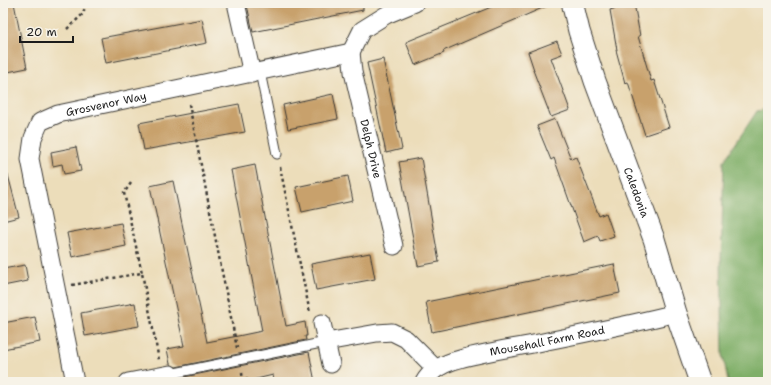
<svg xmlns="http://www.w3.org/2000/svg" width="771" height="385" font-family="'Shantell Sans',sans-serif">
<style>
.forest{fill:#7faf68;stroke:#4e6642}
.building{fill:#c8a16c}
.lines{fill:none;stroke-linecap:round;stroke-linejoin:round}
.service-casing{stroke:#3b3934;stroke-width:11}
.minor-casing{stroke:#3b3934;stroke-width:19}
.tertiary-casing{stroke:#3b3934;stroke-width:23}
.path{stroke:#3b3934;stroke-width:2.5;stroke-dasharray:3 3;stroke-linecap:butt}
.service{stroke:#fff;stroke-width:9}
.minor{stroke:#fff;stroke-width:17}
.tertiary{stroke:#fff;stroke-width:21}
.labels{text-anchor:middle;stroke-width:3;stroke-linejoin:round;paint-order:stroke}
.street-label{font-size:11px;fill:#1c1c1c;stroke:#f7f3e8}
</style>
<rect width="100%" height="100%" fill="#f7f3e8"/>
<filter id="ink" filterUnits="userSpaceOnUse"><feTurbulence type="fractalNoise" baseFrequency=".025" numOctaves="2"/><feDisplacementMap in="SourceGraphic" scale="8" xChannelSelector="R" yChannelSelector="G"/><feConvolveMatrix kernelMatrix="1 2 1 2 8 2 1 2 1" color-interpolation-filters="sRGB"/></filter>
<filter id="wash" filterUnits="userSpaceOnUse"><feTurbulence type="fractalNoise" baseFrequency=".012" numOctaves="4" result="noise"/><feDisplacementMap in="SourceGraphic" scale="16" xChannelSelector="R" yChannelSelector="G"/><feGaussianBlur stdDeviation="0.9" result="paint"/><feColorMatrix in="noise" values="0 0 0 0 0 0 0 0 0 0 0 0 0 0 0 0 0 1.4 0 .05"/><feComposite in="paint" operator="in"/></filter>
<g filter="url(#wash)">
<rect width="100%" height="100%" fill="#ecddba"/>
<path class="forest" d="M 768,109 L 768,382 L 728,382 L 723,355 L 721,260 L 724,161 L 757,111 Z"/>
<g id="blocks">
<path class="building" d="M 3,3 L 14,3 L 27,68 L 3,73 Z
M 258,3 L 363,3 L 363,10 L 253,32 L 247,5 Z
M 501,3 L 554,3 L 443,51 L 444,53 L 415,65 L 406,42 Z
M 615,3 L 634,3 L 640,36 L 638,36 L 651,81 L 654,80 L 669,127 L 645,135 L 628,82 L 625,83 L 616,50 L 617,50 L 610,10 L 616,8 Z
M 202,19 L 207,43 L 106,63 L 101,38 Z
M 557,41 L 562,54 L 551,58 L 570,110 L 551,117 L 533,70 L 534,70 L 528,52 Z
M 383,59 L 402,149 L 386,153 L 367,63 Z
M 333,94 L 338,119 L 288,129 L 283,105 Z
M 239,104 L 245,132 L 144,150 L 139,123 Z
M 555,119 L 571,159 L 576,157 L 599,216 L 606,213 L 614,236 L 600,241 L 598,236 L 584,242 L 554,158 L 551,160 L 537,126 Z
M 76,147 L 81,171 L 64,174 L 62,164 L 53,166 L 51,152 Z
M 421,158 L 439,262 L 418,266 L 399,162 Z
M 255,165 L 286,326 L 305,322 L 307,336 L 305,336 L 306,340 L 176,367 L 170,364 L 167,349 L 184,346 L 150,186 L 173,181 L 207,342 L 238,336 L 262,331 L 231,170 Z
M 3,175 L 8,175 L 19,217 L 3,221 Z
M 348,176 L 353,201 L 302,212 L 296,187 Z
M 121,223 L 126,246 L 72,257 L 67,233 Z
M 370,253 L 375,279 L 316,290 L 311,264 Z
M 614,264 L 620,293 L 432,332 L 426,302 Z
M 25,265 L 28,281 L 3,286 L 3,269 Z
M 135,303 L 139,326 L 85,336 L 81,313 Z
M 35,317 L 40,342 L 3,349 L 3,323 Z
M 309,352 L 315,382 L 274,382 L 273,375 L 248,381 L 247,378 L 230,382 L 176,382 L 179,378 Z"/>
</g>
</g>
<g filter="url(#ink)">
<use href="#blocks" fill-opacity="0" stroke="#3b3934" stroke-width="1"/>
<g class="lines">
<defs>
<path id="service" d="M 260,72 L 277,154
M 170,374 L 326,342"/>
<g id="minor">
<path d="M 236,3 L 252,74"/>
<path id="s1" d="M 351,52 L 353,72 L 394,246"/>
<path d="M 351,52 L 362,30 L 386,15 L 415,3"/>
<path d="M 322,323 L 331,364"/>
<path d="M 326,342 L 377,333 L 392,332 L 406,339 L 436,369"/>
<path id="s2" d="M 75,382 L 30,159 L 33,138 L 40,122 L 58,114 L 351,52"/>
<path d="M 128,382 L 170,374"/>
<path id="s3" d="M 424,382 C 430,371 441,365 453,361 C 478,353 507,349 533,344 C 581,334 629,325 676,313"/>
</g>
<g id="tertiary">
<path id="s4" d="M 573,3 L 573,6 L 579,31 L 595,81 L 654,239 L 676,313 L 700,382"/>
</g>
</defs>
<use href="#service" class="service-casing"/>
<use href="#minor" class="minor-casing"/>
<use href="#tertiary" class="tertiary-casing"/>
<path class="path" d="M 67,29 L 83,14 L 86,3
M 189,104 L 237,348
M 280,167 L 310,313
M 131,183 L 124,193 L 142,273
M 72,285 L 142,273 L 159,360
M 242,373 L 243,382"/>
<use href="#service" class="service"/>
<use href="#minor" class="minor"/>
<use href="#tertiary" class="tertiary"/>
</g>
</g>
<g class="labels">
<g class="street-label">
<text dy="4" stroke="none"><textPath href="#s2" startOffset="335">Grosvenor Way</textPath></text>
<text dy="4" stroke="none"><textPath href="#s1" startOffset="99">Delph Drive</textPath></text>
<text dy="4" stroke="none"><textPath href="#s4" startOffset="200">Caledonia</textPath></text>
<text dy="4" stroke="none"><textPath href="#s3" startOffset="133">Mousehall Farm Road</textPath></text>
</g>
</g>
<rect width="771" height="385" fill="none" stroke="#f7f3e8" stroke-width="16"/>
<path d="M20 36v6h53v-6" fill="none" stroke="#1c1c1c" stroke-width="2"/>
<text x="26" y="36" font-size="12" fill="#1c1c1c" stroke="#f7f3e8" stroke-width="3" paint-order="stroke">20 m</text>
</svg>
